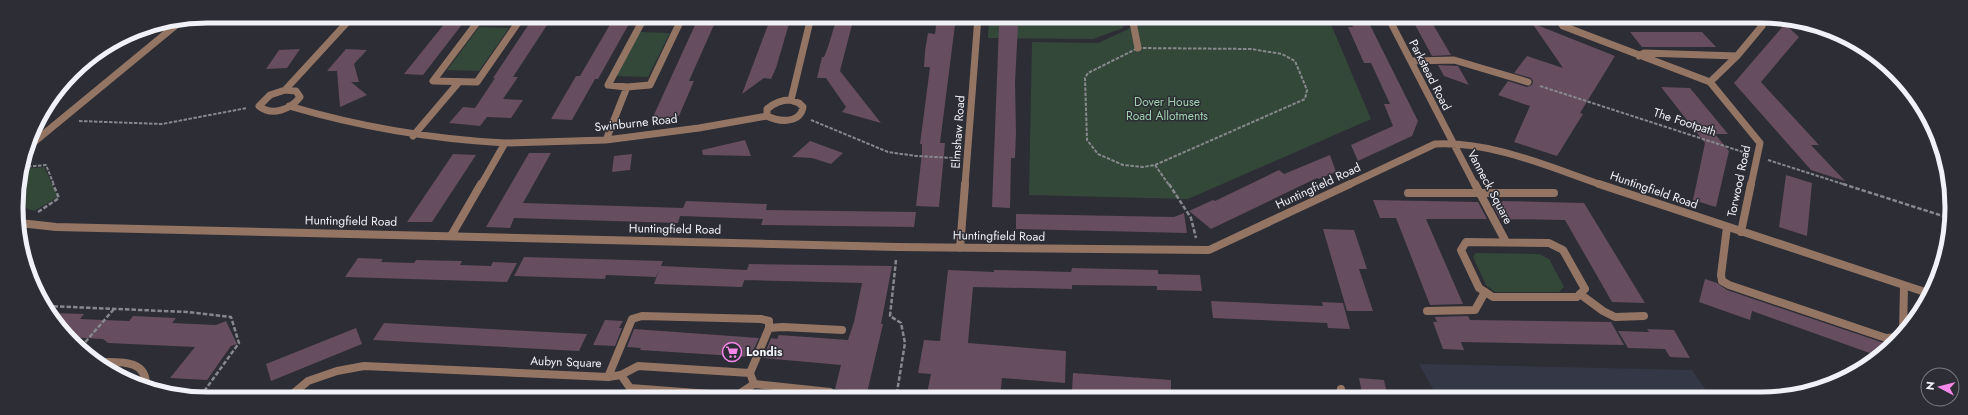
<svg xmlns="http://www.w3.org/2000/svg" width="1968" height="415" font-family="Jost,sans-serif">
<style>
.built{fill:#343745}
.green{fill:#344839}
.building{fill:#664d5f}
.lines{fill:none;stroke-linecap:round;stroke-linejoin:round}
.path-far1{stroke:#87888e;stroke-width:2;stroke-dasharray:3.5 1.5;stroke-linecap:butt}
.path{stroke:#87888e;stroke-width:2.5;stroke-dasharray:4.5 2;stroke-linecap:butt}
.service-far1{stroke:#947564;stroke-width:7}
.service{stroke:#947564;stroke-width:8}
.minor-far1{stroke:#947564;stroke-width:7}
.minor{stroke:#947564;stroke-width:8}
.labels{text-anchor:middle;stroke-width:3;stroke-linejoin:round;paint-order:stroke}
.street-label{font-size:12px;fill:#f1f2f7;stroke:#2c2d35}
.park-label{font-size:12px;fill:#a0d2ad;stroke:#2c2d35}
.poi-label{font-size:12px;font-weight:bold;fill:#f1f2f7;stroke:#2c2d35;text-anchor:start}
.rim{fill:none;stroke:#f1f2f7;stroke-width:5}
</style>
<rect width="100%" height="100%" fill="#2c2d35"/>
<path class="built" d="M 1419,364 L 1692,370 L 1712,399 L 1438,398 Z"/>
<path class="green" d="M 989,17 L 1122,17 L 1123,28 L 1093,39 L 988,38 Z
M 1148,20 L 1330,22 L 1371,119 L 1188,199 L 1029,195 L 1032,42 L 1098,43 Z
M 479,27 L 509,28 L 479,71 L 447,70 Z
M 639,32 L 670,33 L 648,77 L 616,76 Z
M 44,167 L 58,197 L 34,211 L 18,205 L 16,195 L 23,169 Z
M 1476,253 L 1539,254 L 1549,259 L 1564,287 L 1559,292 L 1495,292 L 1486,285 L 1473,257 Z"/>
<path class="building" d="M 615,16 L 630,16 L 627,22 L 630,22 L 598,79 L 595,79 L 572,120 L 551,119 L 576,76 L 580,76 Z
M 701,17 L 717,18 L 689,81 L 694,81 L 679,116 L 652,119 L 695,25 L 698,25 Z
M 771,17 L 791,17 L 776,68 L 771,79 L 764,78 L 742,94 Z
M 837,17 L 854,17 L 840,71 L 881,123 L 842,112 L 846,107 L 826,78 L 817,78 L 822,57 L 824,57 L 828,47 Z
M 937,17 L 956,17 L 940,143 L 945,143 L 939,207 L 916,206 L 922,153 L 922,144 L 920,144 L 930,67 L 924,67 L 925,51 L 928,33 L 935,34 Z
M 1348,17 L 1366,17 L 1418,121 L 1412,136 L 1358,161 L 1351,145 L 1393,126 L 1384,104 L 1390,104 L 1371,63 L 1364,63 L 1348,27 L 1353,27 Z
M 449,18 L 467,18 L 423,75 L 404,74 Z
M 531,21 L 549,22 L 513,77 L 518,77 L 503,99 L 523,100 L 511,118 L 487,117 L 480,126 L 449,123 L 463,107 L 475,108 L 495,78 L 493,78 Z
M 1413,21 L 1431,21 L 1451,55 L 1432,56 Z
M 1532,23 L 1615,56 L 1580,113 L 1583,114 L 1557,156 L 1514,142 L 1530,106 L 1498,95 L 1508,81 L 1527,87 L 1532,85 L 1533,81 L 1531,78 L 1514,73 L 1527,56 L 1563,68 Z
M 1785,24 L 1799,37 L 1761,82 L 1819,145 L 1811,145 L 1845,181 L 1811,170 L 1734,83 Z
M 999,26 L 1018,26 L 1015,82 L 1016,132 L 1015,158 L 1011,158 L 1010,208 L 992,207 Z
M 1630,32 L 1702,32 L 1716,47 L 1642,47 Z
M 300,49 L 287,68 L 266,69 L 279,50 Z
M 346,49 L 367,50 L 354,64 L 359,82 L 351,82 L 367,95 L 340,107 L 337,71 L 327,71 Z
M 1438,65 L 1458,66 L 1469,85 L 1444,76 Z
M 1661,87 L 1690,88 L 1728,134 L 1715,134 L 1729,151 L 1716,207 L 1693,200 L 1705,143 Z
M 745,140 L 751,156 L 703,155 L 702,150 Z
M 810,141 L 843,153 L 831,164 L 812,158 L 792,157 Z
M 529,153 L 551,153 L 523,203 L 683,208 L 686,201 L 767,204 L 766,210 L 916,212 L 914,227 L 761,225 L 763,219 L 680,216 L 678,223 L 514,218 L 510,228 L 486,227 Z
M 453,154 L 476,155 L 432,222 L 407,222 Z
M 632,154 L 630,170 L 612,172 L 614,156 Z
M 1330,155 L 1336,172 L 1319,179 L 1317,178 L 1211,229 L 1189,211 L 1213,200 L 1215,201 L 1279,170 L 1284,174 Z
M 1786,175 L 1812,183 L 1807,236 L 1779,227 Z
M 1373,200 L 1478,202 L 1487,219 L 1426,219 L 1463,304 L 1430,305 L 1396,218 L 1380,218 Z
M 1502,201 L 1584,203 L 1645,303 L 1612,302 L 1565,220 L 1500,219 L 1491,202 L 1503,202 Z
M 1184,213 L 1187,233 L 1016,229 L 1016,214 L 1174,217 Z
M 1323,229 L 1354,230 L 1367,269 L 1359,269 L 1373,311 L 1347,311 Z
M 524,257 L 663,261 L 661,266 L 747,270 L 749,264 L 892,266 L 881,324 L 883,324 L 867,393 L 835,389 L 841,365 L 763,358 L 771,338 L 777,339 L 779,335 L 848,340 L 854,322 L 862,283 L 744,280 L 747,272 L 742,287 L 654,284 L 659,270 L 656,277 L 606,275 L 605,279 L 514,276 Z
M 358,258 L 383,259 L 381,262 L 414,263 L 416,260 L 462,261 L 460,265 L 491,266 L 493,262 L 517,263 L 507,282 L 345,277 Z
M 1072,268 L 1158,270 L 1158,274 L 1200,275 L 1202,291 L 1157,290 L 1157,286 L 1072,285 L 1072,289 L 973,287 L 968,343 L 1066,351 L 1065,383 L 1002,378 L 1000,398 L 926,398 L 931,374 L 918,373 L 924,340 L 940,341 L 948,270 L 994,272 L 994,270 L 1071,272 Z
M 1705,279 L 1717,283 L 1727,290 L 1884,343 L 1894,345 L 1878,356 L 1752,311 L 1750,320 L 1699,302 Z
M 1211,301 L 1323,306 L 1322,302 L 1343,303 L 1350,329 L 1328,328 L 1327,323 L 1213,318 Z
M 52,313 L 84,314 L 80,319 L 129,321 L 133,316 L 176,318 L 172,323 L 216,325 L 226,321 L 237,344 L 231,346 L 207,380 L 170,378 L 195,347 L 108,343 L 103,339 L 68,337 L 63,334 Z
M 1468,316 L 1470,320 L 1611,322 L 1624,345 L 1461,342 L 1464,350 L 1443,349 L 1433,322 L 1437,322 L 1435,317 Z
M 605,320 L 623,321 L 619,328 L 622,328 L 615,346 L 593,345 Z
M 384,323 L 508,330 L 587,334 L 579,351 L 373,340 Z
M 356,328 L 362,344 L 271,381 L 266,364 Z
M 634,329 L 759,338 L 750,357 L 640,350 L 641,348 L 627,347 Z
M 1647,329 L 1674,330 L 1690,358 L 1670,357 L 1665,349 L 1628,348 L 1618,331 L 1649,332 Z
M 1073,373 L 1171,380 L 1171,398 L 1072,391 Z
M 1359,378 L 1384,380 L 1388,398 L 1363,398 Z"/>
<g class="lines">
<path class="path-far1" d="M 990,19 L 1074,20 L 1074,17
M 1138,48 L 1251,49 L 1282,54 L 1295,61 L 1307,90 L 1305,99 L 1155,165 L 1143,167 L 1123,165 L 1098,154 L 1087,140 L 1085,78 L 1088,73 Z
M 1540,86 L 1746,153
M 48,109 L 54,109
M 811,120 L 888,152 L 916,156 L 955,158
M 79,121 L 162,124 L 247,108
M 1768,160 L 1846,185
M 1155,165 L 1169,185
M 23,167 L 46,165 L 54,185"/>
<path class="path" d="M 1169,184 L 1191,218 L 1196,238
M 1843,184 L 1949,218
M 38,212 L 59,198 L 53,184
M 896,260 L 890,316 L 901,323 L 905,343 L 896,398
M 47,306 L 187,312 L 231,317 L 239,343 L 200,397
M 81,347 L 114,309"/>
<path class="service-far1" d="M 1132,17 L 1138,48"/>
<path class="service" d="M 1408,193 L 1554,193
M 1727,227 L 1721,275 L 1722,281 L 1729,285 L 1886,338 L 1900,337
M 1580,294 L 1603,311 L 1615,317 L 1644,316
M 1427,311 L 1475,310 L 1485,292
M 769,328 L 783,327 L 842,330
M 1903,333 L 1904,286
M 621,375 L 638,366 L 750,373
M 608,377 L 632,319 L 642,316 L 761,319 L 769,321 L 769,328 L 750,373 L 754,384"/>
<path class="minor-far1" d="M 482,16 L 433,81 L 477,82 L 522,17 L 494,16
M 664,17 L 681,20 L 650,85 L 627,87 L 608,85 L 644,18 Z
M 1388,17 L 1475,185
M 1557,17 L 1563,26 L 1710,82 L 1760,143 L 1751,185
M 1639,56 L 1644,53 L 1737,56 L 1762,26 L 1753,18
M 1412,61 L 1454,60 L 1528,82
M 1710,82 L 1737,56
M 285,90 L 353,16
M 285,90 L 296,91 L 300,97 C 291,109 272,117 259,106 L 270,95 Z
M 790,100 L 799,103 L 803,107 C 800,124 779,122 767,116 L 767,109 C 774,103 781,100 790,100 Z
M 791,100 L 811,17
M 289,106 C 360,127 431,139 505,143
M 413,136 L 459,82
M 606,140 L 627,87
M 28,147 L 181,21
M 481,185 L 505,143 L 606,140 L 699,128 L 767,116
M 965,185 L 978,17
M 1348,185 L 1435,144 C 1492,141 1549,167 1602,185"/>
<path class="minor" d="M 1475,184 L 1506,242
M 1599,184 L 1931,294
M 20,223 L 56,227 L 897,247 L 1209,250 L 1350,184
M 1741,232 L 1751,184
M 451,236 L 481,184
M 1466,242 L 1549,243 L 1563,250 L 1585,289 L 1577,297 L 1493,297 L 1479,288 L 1461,250 Z
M 960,248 L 965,184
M 100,362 C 120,362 147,359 146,386
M 1341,389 L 1343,398
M 289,397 L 308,381 L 337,371 L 364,366 L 608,377 L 621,375 L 630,388 L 736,396 L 754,384 L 830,392 L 837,398"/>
</g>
<defs>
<symbol id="supermarket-ring" viewBox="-11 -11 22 22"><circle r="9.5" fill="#2c2d35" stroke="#f788eb" stroke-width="1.5"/><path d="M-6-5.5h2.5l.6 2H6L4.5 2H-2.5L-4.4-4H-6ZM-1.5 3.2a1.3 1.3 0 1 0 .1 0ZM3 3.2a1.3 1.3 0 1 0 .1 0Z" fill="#f788eb"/></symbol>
</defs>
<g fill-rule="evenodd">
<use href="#supermarket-ring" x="721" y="341" width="22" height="22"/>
</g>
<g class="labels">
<g class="street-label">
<text transform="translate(1430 75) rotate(63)" y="4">Parkstead Road</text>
<text transform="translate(1685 122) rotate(18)" y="4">The Footpath</text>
<text transform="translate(636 123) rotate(-6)" y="4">Swinburne Road</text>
<text transform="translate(958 132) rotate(-86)" y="4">Elmshaw Road</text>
<text transform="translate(1739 181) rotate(-78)" y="4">Torwood Road</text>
<text transform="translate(1318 186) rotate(-25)" y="4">Huntingfield Road</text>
<text transform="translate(1490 187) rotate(62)" y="4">Vanneck Square</text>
<text transform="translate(1654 190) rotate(19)" y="4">Huntingfield Road</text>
<text transform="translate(351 221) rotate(1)" y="4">Huntingfield Road</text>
<text transform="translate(675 229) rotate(1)" y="4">Huntingfield Road</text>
<text transform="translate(999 236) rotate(1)" y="4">Huntingfield Road</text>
<text transform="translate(566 362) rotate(2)" y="4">Aubyn Square</text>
</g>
<g class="park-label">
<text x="1167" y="106">Dover House<tspan x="1167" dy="14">Road Allotments</tspan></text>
</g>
<g class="poi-label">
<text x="746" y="356">Londis</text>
</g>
</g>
<path d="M0 0H1968V415H0ZM207 23H1761A184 184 0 0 1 1945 207V208A184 184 0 0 1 1761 392H207A184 184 0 0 1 23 208V207A184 184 0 0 1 207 23Z" fill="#2c2d35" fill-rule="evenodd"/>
<path class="rim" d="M207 23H1761A184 184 0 0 1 1945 207V208A184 184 0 0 1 1761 392H207A184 184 0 0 1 23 208V207A184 184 0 0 1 207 23Z"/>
<g transform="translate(1940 387) rotate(277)"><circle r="19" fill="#2c2d35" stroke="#7b7c83"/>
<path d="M0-3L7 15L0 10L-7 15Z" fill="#f788eb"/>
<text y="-6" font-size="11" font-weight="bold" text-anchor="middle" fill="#f1f2f7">N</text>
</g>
</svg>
